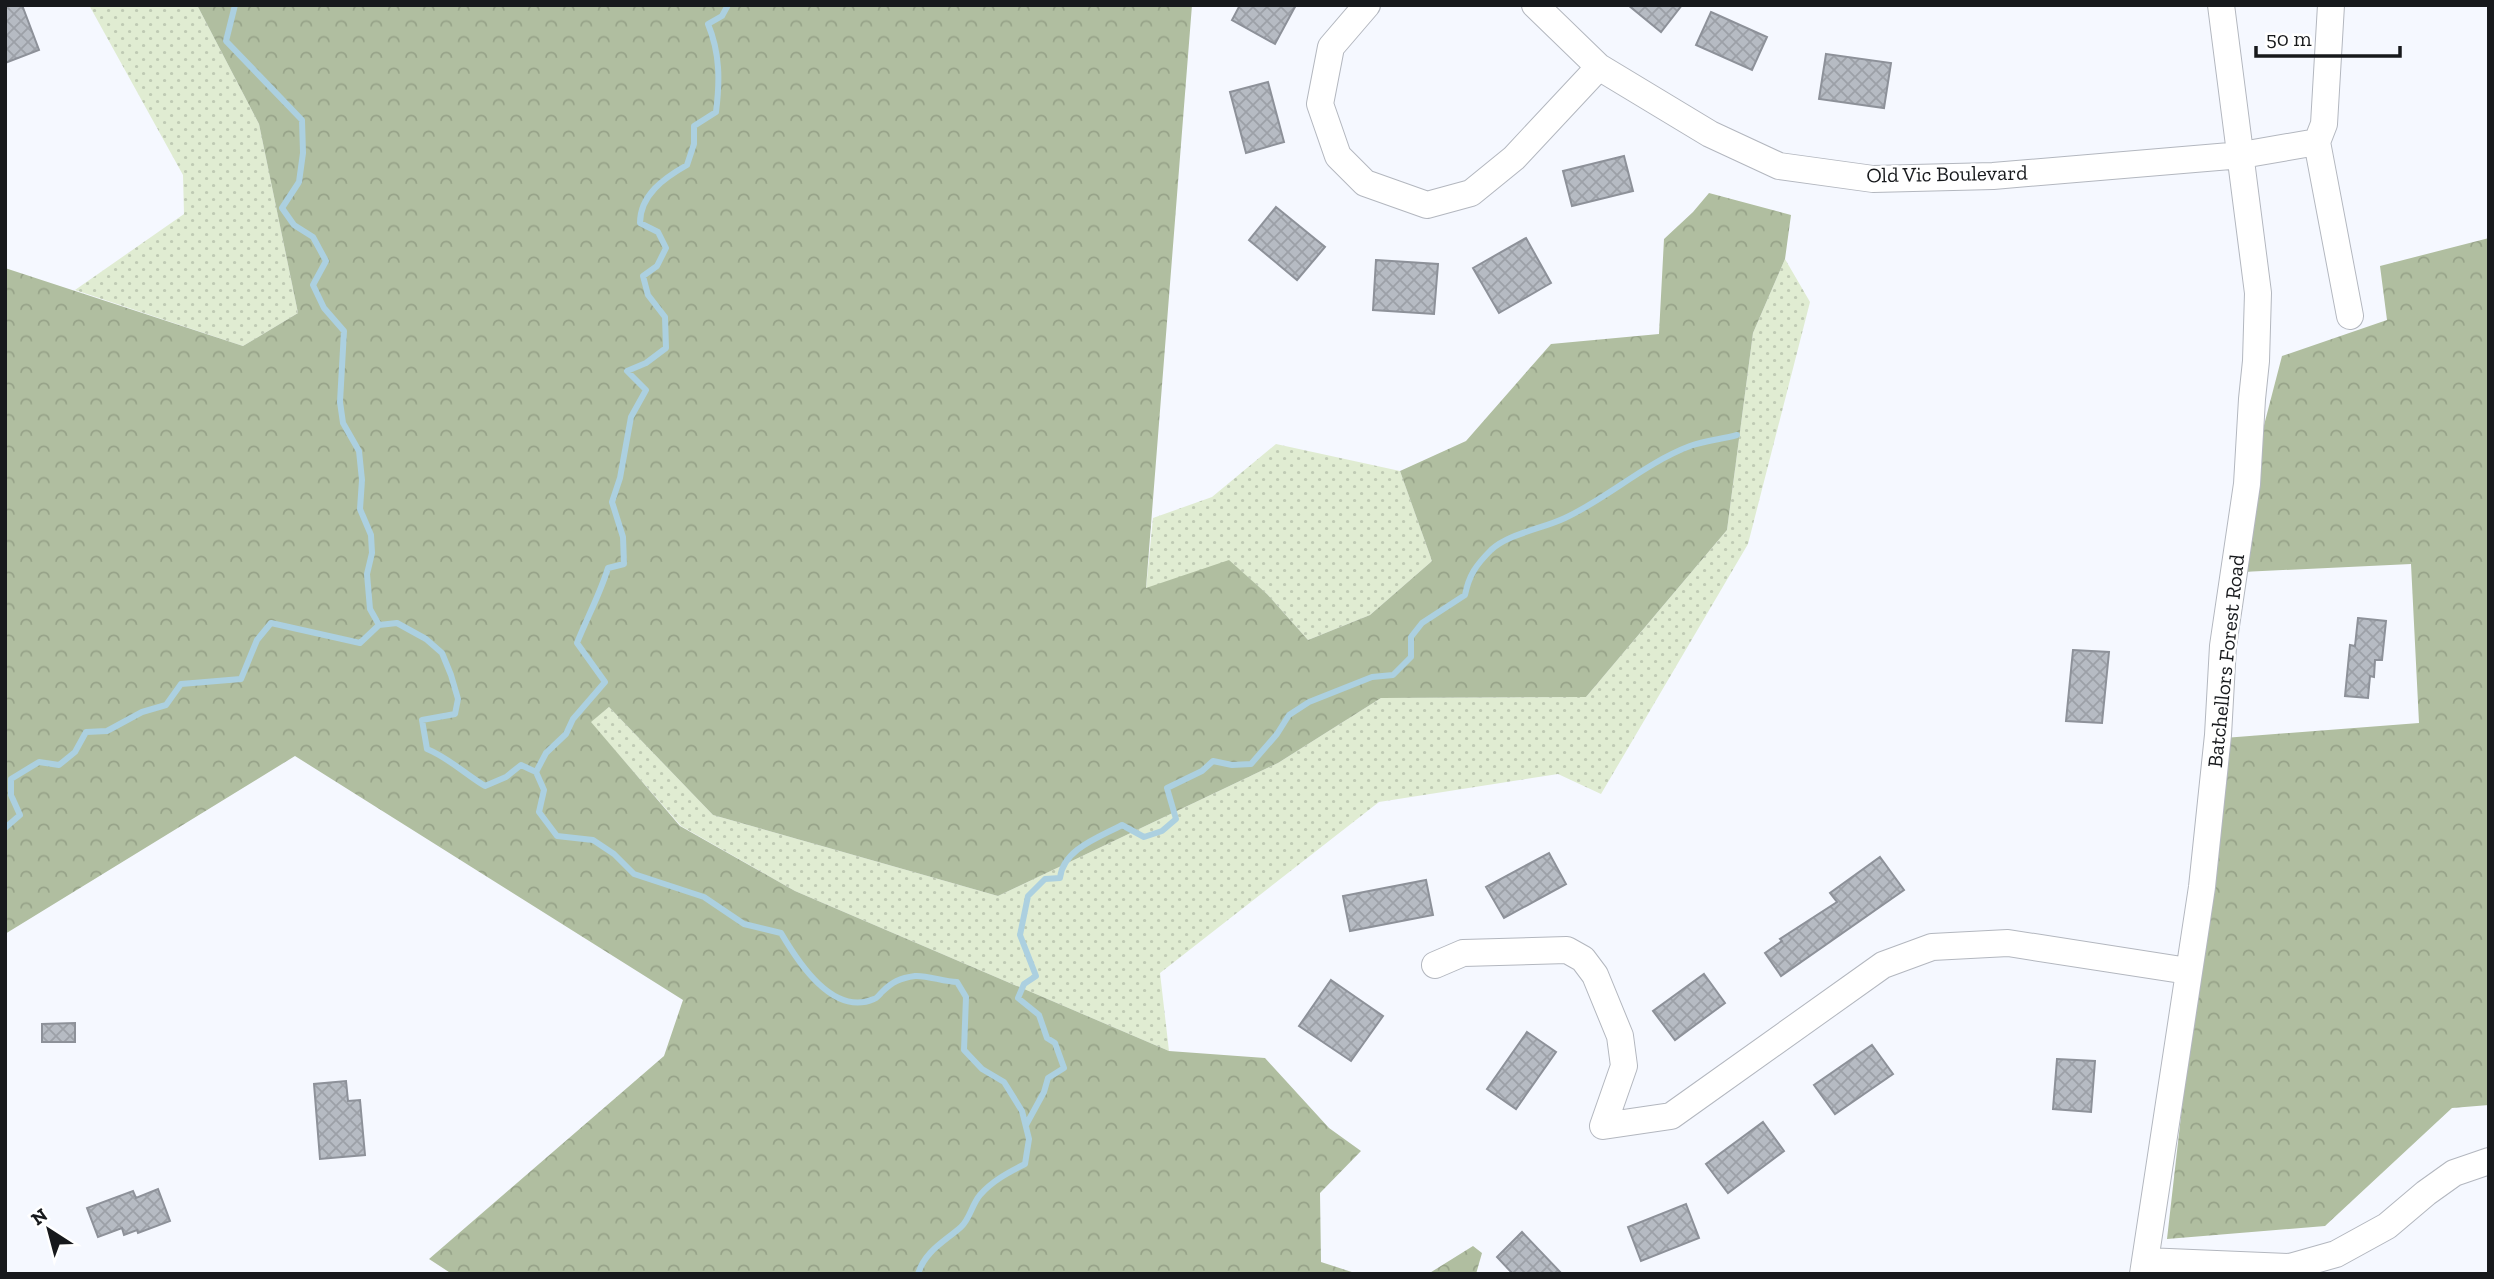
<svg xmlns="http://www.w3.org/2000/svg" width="2494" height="1279" font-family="'Zilla Slab',serif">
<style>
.grass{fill:url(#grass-dots)}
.forest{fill:url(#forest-crowns)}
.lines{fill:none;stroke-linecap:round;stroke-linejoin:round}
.stream{stroke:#acd0e0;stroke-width:6}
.building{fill:url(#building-cross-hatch);stroke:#8d9199;stroke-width:2}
.minor-casing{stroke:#b3b7bf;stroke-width:28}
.minor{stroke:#fff;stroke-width:26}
.labels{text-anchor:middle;stroke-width:5;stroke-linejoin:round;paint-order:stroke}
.street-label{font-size:21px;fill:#17191c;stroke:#fff}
</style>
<defs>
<pattern id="grass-dots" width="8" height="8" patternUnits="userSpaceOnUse" patternTransform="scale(1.75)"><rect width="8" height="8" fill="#e0ecd2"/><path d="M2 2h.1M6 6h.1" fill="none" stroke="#bfcab4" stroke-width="1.8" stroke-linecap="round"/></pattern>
<pattern id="forest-crowns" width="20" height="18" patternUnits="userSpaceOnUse" patternTransform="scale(1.75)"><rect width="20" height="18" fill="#b0bea0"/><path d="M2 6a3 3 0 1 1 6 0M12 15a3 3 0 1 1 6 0" fill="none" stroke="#97a389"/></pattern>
<pattern id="building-cross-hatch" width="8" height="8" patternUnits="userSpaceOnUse" patternTransform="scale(1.75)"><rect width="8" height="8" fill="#b6bbc3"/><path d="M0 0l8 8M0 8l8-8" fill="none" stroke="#9ca0a7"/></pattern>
</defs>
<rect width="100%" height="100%" fill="#f5f8ff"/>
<path class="grass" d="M 89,5 L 197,5 L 259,124 L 298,313 L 243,346 L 75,290 L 184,214 L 183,175 Z
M 1785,259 L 1810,302 L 1748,544 L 1601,794 L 1558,774 L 1379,802 L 1160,973 L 1169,1051 L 795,891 L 681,826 L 590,722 L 609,707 L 713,815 L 998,896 L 1278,763 L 1381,698 L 1586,697 L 1727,530 L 1753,333 Z
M 1276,444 L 1400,471 L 1432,561 L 1370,615 L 1308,640 L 1267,594 L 1229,561 L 1146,589 L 1153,518 L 1212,497 Z"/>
<path class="forest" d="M 197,5 L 1192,5 L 1146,588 L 1229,560 L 1267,594 L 1308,640 L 1370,615 L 1432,561 L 1400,471 L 1466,441 L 1551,344 L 1659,334 L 1664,239 L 1693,212 L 1709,193 L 1791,215 L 1785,259 L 1753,333 L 1727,530 L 1586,697 L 1381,698 L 1278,763 L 998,896 L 713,815 L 609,707 L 591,722 L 680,826 L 795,891 L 1169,1051 L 1265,1058 L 1329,1128 L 1361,1151 L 1320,1193 L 1321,1262 L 1358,1274 L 452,1274 L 429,1259 L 664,1056 L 683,1000 L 295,756 L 5,934 L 5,268 L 243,346 L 298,313 L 259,124 Z
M 2489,238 L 2489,1105 L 2452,1108 L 2325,1226 L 2167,1239 L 2224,738 L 2419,723 L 2411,564 L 2242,572 L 2249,483 L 2282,356 L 2387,320 L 2380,266 Z
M 1473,1246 L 1482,1253 L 1476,1274 L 1428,1274 Z"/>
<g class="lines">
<path class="stream" d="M 235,5 L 226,41 L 302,120 L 303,153 L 299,182 L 282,208 L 294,225 L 313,237 L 326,261 L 313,285 L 324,308 L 344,331 L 340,402 L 343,423 L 359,451 L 362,480 L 360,509 L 371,535 L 372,553 L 367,574 L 370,609 L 379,625
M 536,772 L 546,753 L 566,734 L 573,719 L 605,682 L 577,643 C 587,618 600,594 608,568 L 624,564 L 623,537 L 612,502 L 620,478 L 631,417 L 646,390 L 627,371 L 646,363 L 666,348 L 665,317 L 648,295 L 643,276 L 657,266 L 666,248 L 658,232 L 640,223 C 640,195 664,178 687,165 L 694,144 L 694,126 L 716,112 C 720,81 720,53 708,24 L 722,16 L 728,5
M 5,828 L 20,815 L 11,795 L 11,779 L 39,762 L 59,765 L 75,752 L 86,732 L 107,731 L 142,712 L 166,705 L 181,684 L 241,679 L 257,640 L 271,623 L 360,643 L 379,625 L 397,623 L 426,639 L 442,653 L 451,675 L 458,699 L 455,714 L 422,720 L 427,749 C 449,758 465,774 485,786 L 506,777 L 521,765 L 536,772 L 544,790 L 539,812 L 557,836 L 593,840 L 614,854 L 634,874 L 704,897 L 744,924 L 781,933 C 798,962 833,1017 874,999 C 876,999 880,994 882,992 C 892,982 900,978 915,976 C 927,975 944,982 957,982 L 966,997 L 964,1050 L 982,1069 L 1004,1082 L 1022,1111 L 1029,1139 L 1025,1164 C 1009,1172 992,1181 980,1195 C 972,1204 970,1219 961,1227 C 944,1242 925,1251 918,1274
M 1026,1125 L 1044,1092 L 1048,1078 L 1064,1068 L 1055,1043 L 1047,1038 L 1039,1015 L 1018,998 L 1024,984 L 1036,976 L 1020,935 L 1028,896 L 1045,879 L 1060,878 C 1063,849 1100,837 1122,825 L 1144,837 L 1162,831 L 1176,819 L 1167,788 L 1202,771 L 1213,761 L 1232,765 L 1251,764 L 1277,734 L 1289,715 L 1309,702 L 1372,677 L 1393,675 L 1411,657 L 1411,637 L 1422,623 L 1465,595 C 1469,575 1476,565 1491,550 C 1510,533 1542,529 1565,518 C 1608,498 1645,463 1690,446 C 1705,441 1722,439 1737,435"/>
</g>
<path class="building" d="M 5,5 L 22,5 L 39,50 L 5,63 Z
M 1240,5 L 1296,5 L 1275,44 L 1232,20 Z
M 1628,5 L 1682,5 L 1661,32 Z
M 1711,12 L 1767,37 L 1752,70 L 1696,45 Z
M 1826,54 L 1891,63 L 1884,108 L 1819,99 Z
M 1268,82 L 1284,142 L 1246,153 L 1230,92 Z
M 1624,156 L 1633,191 L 1572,206 L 1563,171 Z
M 1276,207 L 1325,247 L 1297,280 L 1249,240 Z
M 1526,238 L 1551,283 L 1499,313 L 1473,268 Z
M 1376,260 L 1438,264 L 1434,314 L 1373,310 Z
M 2358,618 L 2386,621 L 2382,660 L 2375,660 L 2374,677 L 2370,676 L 2368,698 L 2345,696 L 2350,645 L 2355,646 Z
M 2073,650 L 2109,652 L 2102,723 L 2066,721 Z
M 1549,853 L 1566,884 L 1504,918 L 1486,887 Z
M 1880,857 L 1904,890 L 1781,976 L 1765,953 L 1782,941 L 1780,939 L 1837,902 L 1830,893 Z
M 1426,880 L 1433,915 L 1350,931 L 1343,896 Z
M 1704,974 L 1725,1003 L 1675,1040 L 1653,1011 Z
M 1331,980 L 1383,1016 L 1351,1061 L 1299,1026 Z
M 75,1023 L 75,1042 L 42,1042 L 42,1024 Z
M 1527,1032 L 1556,1052 L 1516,1109 L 1487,1089 Z
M 1872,1045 L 1893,1074 L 1835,1114 L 1814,1085 Z
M 2057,1059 L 2095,1061 L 2091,1112 L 2053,1109 Z
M 346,1081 L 348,1101 L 360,1100 L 365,1155 L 320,1159 L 314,1084 Z
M 1763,1122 L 1784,1151 L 1728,1193 L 1706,1164 Z
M 158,1189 L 170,1221 L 138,1233 L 137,1230 L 124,1235 L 122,1228 L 98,1237 L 87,1208 L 133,1191 L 136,1198 Z
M 1686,1204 L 1699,1238 L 1641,1261 L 1628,1227 Z
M 1522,1232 L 1562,1274 L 1513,1274 L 1497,1257 Z"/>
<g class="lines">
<defs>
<path id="minor" d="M 1367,5 L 1331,47 L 1320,104 L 1338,156 L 1365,183 L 1427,205 L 1471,193 L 1514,158 L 1599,67
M 1535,5 L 1599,67 L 1710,134 L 1779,166 L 1873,179 L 1993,176 L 2242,155 L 2317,142 L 2324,124 L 2331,5
M 2317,142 L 2350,316
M 1435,965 L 1463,953 L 1567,950 L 1583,959 L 1595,975 L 1620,1036 L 1624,1066 L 1603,1126 L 1671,1116 L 1883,965 L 1932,947 L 2008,943 L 2188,971
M 2145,1261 L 2290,1267 L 2336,1254 L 2387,1226 L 2426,1193 L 2454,1173 L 2489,1161
M 2143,1274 L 2202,887 L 2218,735 L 2223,646 L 2247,484 L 2252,399 L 2256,361 L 2258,293 L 2221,5"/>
</defs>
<use href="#minor" class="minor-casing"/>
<use href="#minor" class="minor"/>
</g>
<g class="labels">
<g class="street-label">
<text transform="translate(1947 174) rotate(-1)" y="7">Old Vic Boulevard</text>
<text transform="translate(2226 661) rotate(-84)" y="7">Batchellors Forest Road</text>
</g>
</g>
<rect width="2494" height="1279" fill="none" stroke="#17191c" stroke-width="14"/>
<g transform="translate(49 1230) rotate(324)" stroke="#ffffff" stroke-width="5" paint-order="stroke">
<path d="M0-5L12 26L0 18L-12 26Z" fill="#17191c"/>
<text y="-10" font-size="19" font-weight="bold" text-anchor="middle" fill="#17191c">N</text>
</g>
<path d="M2256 46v10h144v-10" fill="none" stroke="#17191c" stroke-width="3.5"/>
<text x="2266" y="46" font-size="21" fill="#17191c" stroke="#ffffff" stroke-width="5" paint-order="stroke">50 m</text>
</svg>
